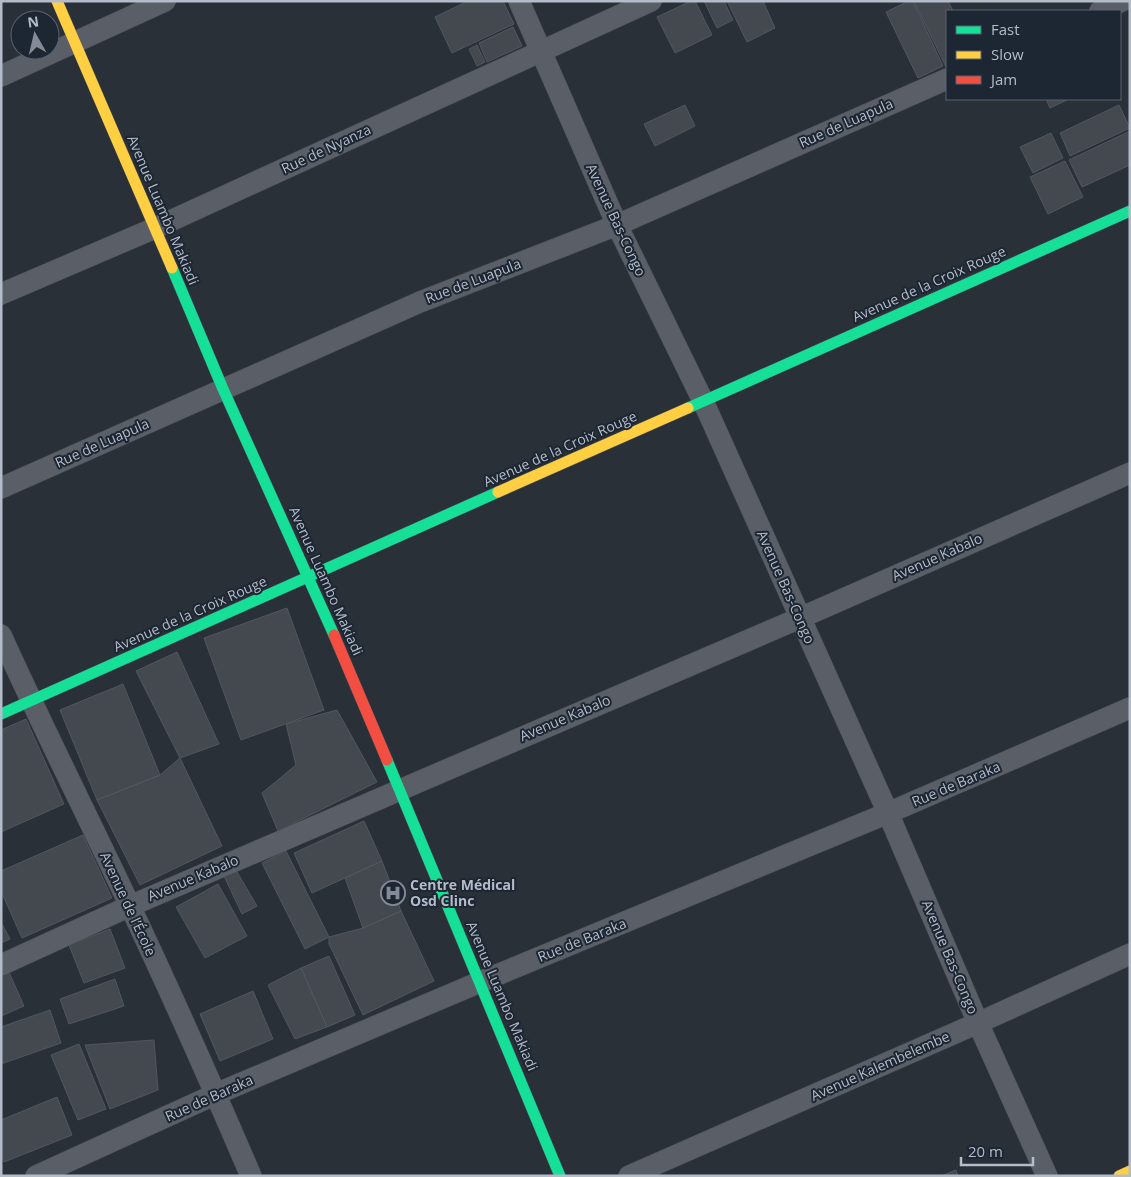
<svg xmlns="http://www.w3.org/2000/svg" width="1131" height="1177" font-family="'Open Sans',sans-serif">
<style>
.building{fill:#444950;stroke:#52575f}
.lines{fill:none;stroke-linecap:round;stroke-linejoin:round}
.street-casing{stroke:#484c53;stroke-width:22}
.fast-casing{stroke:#484c53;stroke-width:12}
.slow-casing{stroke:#484c53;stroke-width:12}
.jam-casing{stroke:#484c53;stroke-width:12}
.street{stroke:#5a5e66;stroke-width:21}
.fast{stroke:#16e098;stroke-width:11}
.slow{stroke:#ffcf43;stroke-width:11}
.jam{stroke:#f24e42;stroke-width:11}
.labels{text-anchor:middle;stroke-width:4;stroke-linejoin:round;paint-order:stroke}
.street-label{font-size:14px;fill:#b4bcc9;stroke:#1d2633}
.poi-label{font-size:14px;font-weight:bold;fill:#b4bcc9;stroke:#1d2633;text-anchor:start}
</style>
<rect width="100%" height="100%" fill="#2a3038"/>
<path class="building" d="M 468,1 L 503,1 L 514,24 L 452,53 L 435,17 Z
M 691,1 L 695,1 L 712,35 L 675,53 L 657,17 Z
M 704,1 L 724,1 L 733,20 L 717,28 Z
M 727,1 L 763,1 L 775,28 L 747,42 Z
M 909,1 L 913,1 L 943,66 L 918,78 L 886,12 Z
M 914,1 L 948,1 L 953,11 L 947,11 L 947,67 L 946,67 Z
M 513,27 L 522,46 L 487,62 L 479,43 Z
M 477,45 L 485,62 L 477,66 L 469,49 Z
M 1046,99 L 1069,99 L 1050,108 Z
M 685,105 L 695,126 L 655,146 L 644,124 Z
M 1119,105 L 1130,128 L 1070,156 L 1060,133 Z
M 1130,131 L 1130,165 L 1082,187 L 1069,160 Z
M 1051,133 L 1063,158 L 1033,173 L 1020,147 Z
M 1065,161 L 1083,197 L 1048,214 L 1030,177 Z
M 287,608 L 324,710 L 241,740 L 204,638 Z
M 177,652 L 219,744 L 180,758 L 136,671 Z
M 123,684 L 160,775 L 97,800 L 60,710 Z
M 337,710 L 377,782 L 278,831 L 262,793 L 296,765 L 286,724 Z
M 26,719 L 64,804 L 1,832 L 1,730 Z
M 180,758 L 222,846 L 140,885 L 97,800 L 160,775 Z
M 364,821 L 382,861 L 312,893 L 294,853 Z
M 83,835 L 112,898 L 22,938 L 1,891 L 1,871 Z
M 286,851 L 329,937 L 305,949 L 262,863 Z
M 382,861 L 401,911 L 363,928 L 345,878 Z
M 237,872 L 257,906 L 242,914 L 223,874 Z
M 218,884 L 247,936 L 205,958 L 176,907 Z
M 401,911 L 434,981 L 363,1015 L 329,944 L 329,937 L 363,928 Z
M 1,922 L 10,939 L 1,943 Z
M 110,929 L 125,968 L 84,983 L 69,945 Z
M 329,956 L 355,1015 L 327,1027 L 301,968 Z
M 301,968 L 327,1027 L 295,1039 L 268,985 Z
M 8,970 L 24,1006 L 1,1016 L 1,973 Z
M 115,979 L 124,1006 L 69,1024 L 60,999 Z
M 253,991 L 273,1039 L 220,1061 L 200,1014 Z
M 50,1010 L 61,1043 L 1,1064 L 1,1027 Z
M 154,1040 L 158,1090 L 110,1109 L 85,1045 Z
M 79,1044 L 106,1109 L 78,1120 L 51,1055 Z
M 57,1097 L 72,1135 L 4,1162 L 1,1155 L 1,1120 Z
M 956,1170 L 958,1176 L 941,1176 Z"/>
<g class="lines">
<defs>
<path id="street" d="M 519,1 L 617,225 L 703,401 L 888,813 L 978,1023 L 1047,1176
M 1100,11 L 1122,1
M 1,76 L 165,1
M 1,294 L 155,228 L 651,1
M 1,488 L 420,302 L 617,225 L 947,79
M 1,635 C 42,726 87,815 130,906 C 172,995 212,1085 251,1176
M 1,965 L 130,906 L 800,618 L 1130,473
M 36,1176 L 216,1094 L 480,982 L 888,813 L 1130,708
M 629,1176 L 978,1023 L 1130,954"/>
<path id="fast" d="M 172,268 L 223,389 L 334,635
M 688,408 L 1130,211
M 1,714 L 498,492
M 387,760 L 560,1176"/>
<path id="slow" d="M 57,1 L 172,268
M 498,492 L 688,408
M 1119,1176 L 1130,1171"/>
<path id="jam" d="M 334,635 L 387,760"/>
</defs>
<use href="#street" class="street-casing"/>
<use href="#fast" class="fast-casing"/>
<use href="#slow" class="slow-casing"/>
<use href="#jam" class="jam-casing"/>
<use href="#street" class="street"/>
<use href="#fast" class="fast"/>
<use href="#slow" class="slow"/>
<use href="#jam" class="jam"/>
</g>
<defs>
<symbol id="hospital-ring" viewBox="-11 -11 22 22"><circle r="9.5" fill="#1d2633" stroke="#848b96" stroke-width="1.5"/><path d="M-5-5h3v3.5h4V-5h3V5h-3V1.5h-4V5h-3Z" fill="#848b96"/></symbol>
</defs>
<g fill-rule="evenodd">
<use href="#hospital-ring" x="379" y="879" width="28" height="28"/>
</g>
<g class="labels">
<g class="street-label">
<text transform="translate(846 123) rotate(-24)" y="5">Rue de Luapula</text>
<text transform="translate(326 149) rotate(-25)" y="5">Rue de Nyanza</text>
<text transform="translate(163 210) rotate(67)" y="5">Avenue Luambo Makiadi</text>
<text transform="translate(616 220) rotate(65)" y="5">Avenue Bas-Congo</text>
<text transform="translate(473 281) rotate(-21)" y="5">Rue de Luapula</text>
<text transform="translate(929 284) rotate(-24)" y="5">Avenue de la Croix Rouge</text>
<text transform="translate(102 443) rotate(-24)" y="5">Rue de Luapula</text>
<text transform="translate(560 449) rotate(-24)" y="5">Avenue de la Croix Rouge</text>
<text transform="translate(937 557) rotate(-24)" y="5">Avenue Kabalo</text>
<text transform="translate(326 581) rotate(66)" y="5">Avenue Luambo Makiadi</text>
<text transform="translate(786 587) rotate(66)" y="5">Avenue Bas-Congo</text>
<text transform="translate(190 614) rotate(-24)" y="5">Avenue de la Croix Rouge</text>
<text transform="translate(565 718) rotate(-23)" y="5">Avenue Kabalo</text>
<text transform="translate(956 784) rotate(-23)" y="5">Rue de Baraka</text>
<text transform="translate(193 878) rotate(-23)" y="5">Avenue Kabalo</text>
<text transform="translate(128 904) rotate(65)" y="5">Avenue de l’École</text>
<text transform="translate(582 940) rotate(-22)" y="5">Rue de Baraka</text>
<text transform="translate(950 957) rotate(67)" y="5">Avenue Bas-Congo</text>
<text transform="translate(502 996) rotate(67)" y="5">Avenue Luambo Makiadi</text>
<text transform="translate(880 1066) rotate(-24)" y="5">Avenue Kalembelembe</text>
<text transform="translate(209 1098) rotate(-24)" y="5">Rue de Baraka</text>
</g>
<g class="poi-label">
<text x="410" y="890">Centre Médical<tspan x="410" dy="16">Osd Clinc</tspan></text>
</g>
</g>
<rect width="1131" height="1177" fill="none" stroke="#b4bcc9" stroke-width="5"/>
<rect x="946" y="10" width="175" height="90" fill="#1d2633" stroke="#59626f"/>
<rect x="956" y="26" width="25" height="8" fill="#16e098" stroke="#59626f"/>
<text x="991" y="35" font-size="15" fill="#b4bcc9">Fast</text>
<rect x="956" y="51" width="25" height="8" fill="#ffcf43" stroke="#59626f"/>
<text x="991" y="60" font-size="15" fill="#b4bcc9">Slow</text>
<rect x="956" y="76" width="25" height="8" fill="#f24e42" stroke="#59626f"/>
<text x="991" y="85" font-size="15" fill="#b4bcc9">Jam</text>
<g transform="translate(35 35) rotate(352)"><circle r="24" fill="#1d2633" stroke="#59626f"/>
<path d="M0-4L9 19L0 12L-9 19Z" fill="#848b96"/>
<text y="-8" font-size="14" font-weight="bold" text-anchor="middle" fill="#b4bcc9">N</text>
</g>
<path d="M961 1157v8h72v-8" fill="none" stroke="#b4bcc9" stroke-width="2.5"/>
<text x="968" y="1157" font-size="15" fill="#b4bcc9" stroke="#1d2633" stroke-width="4" paint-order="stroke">20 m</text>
</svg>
